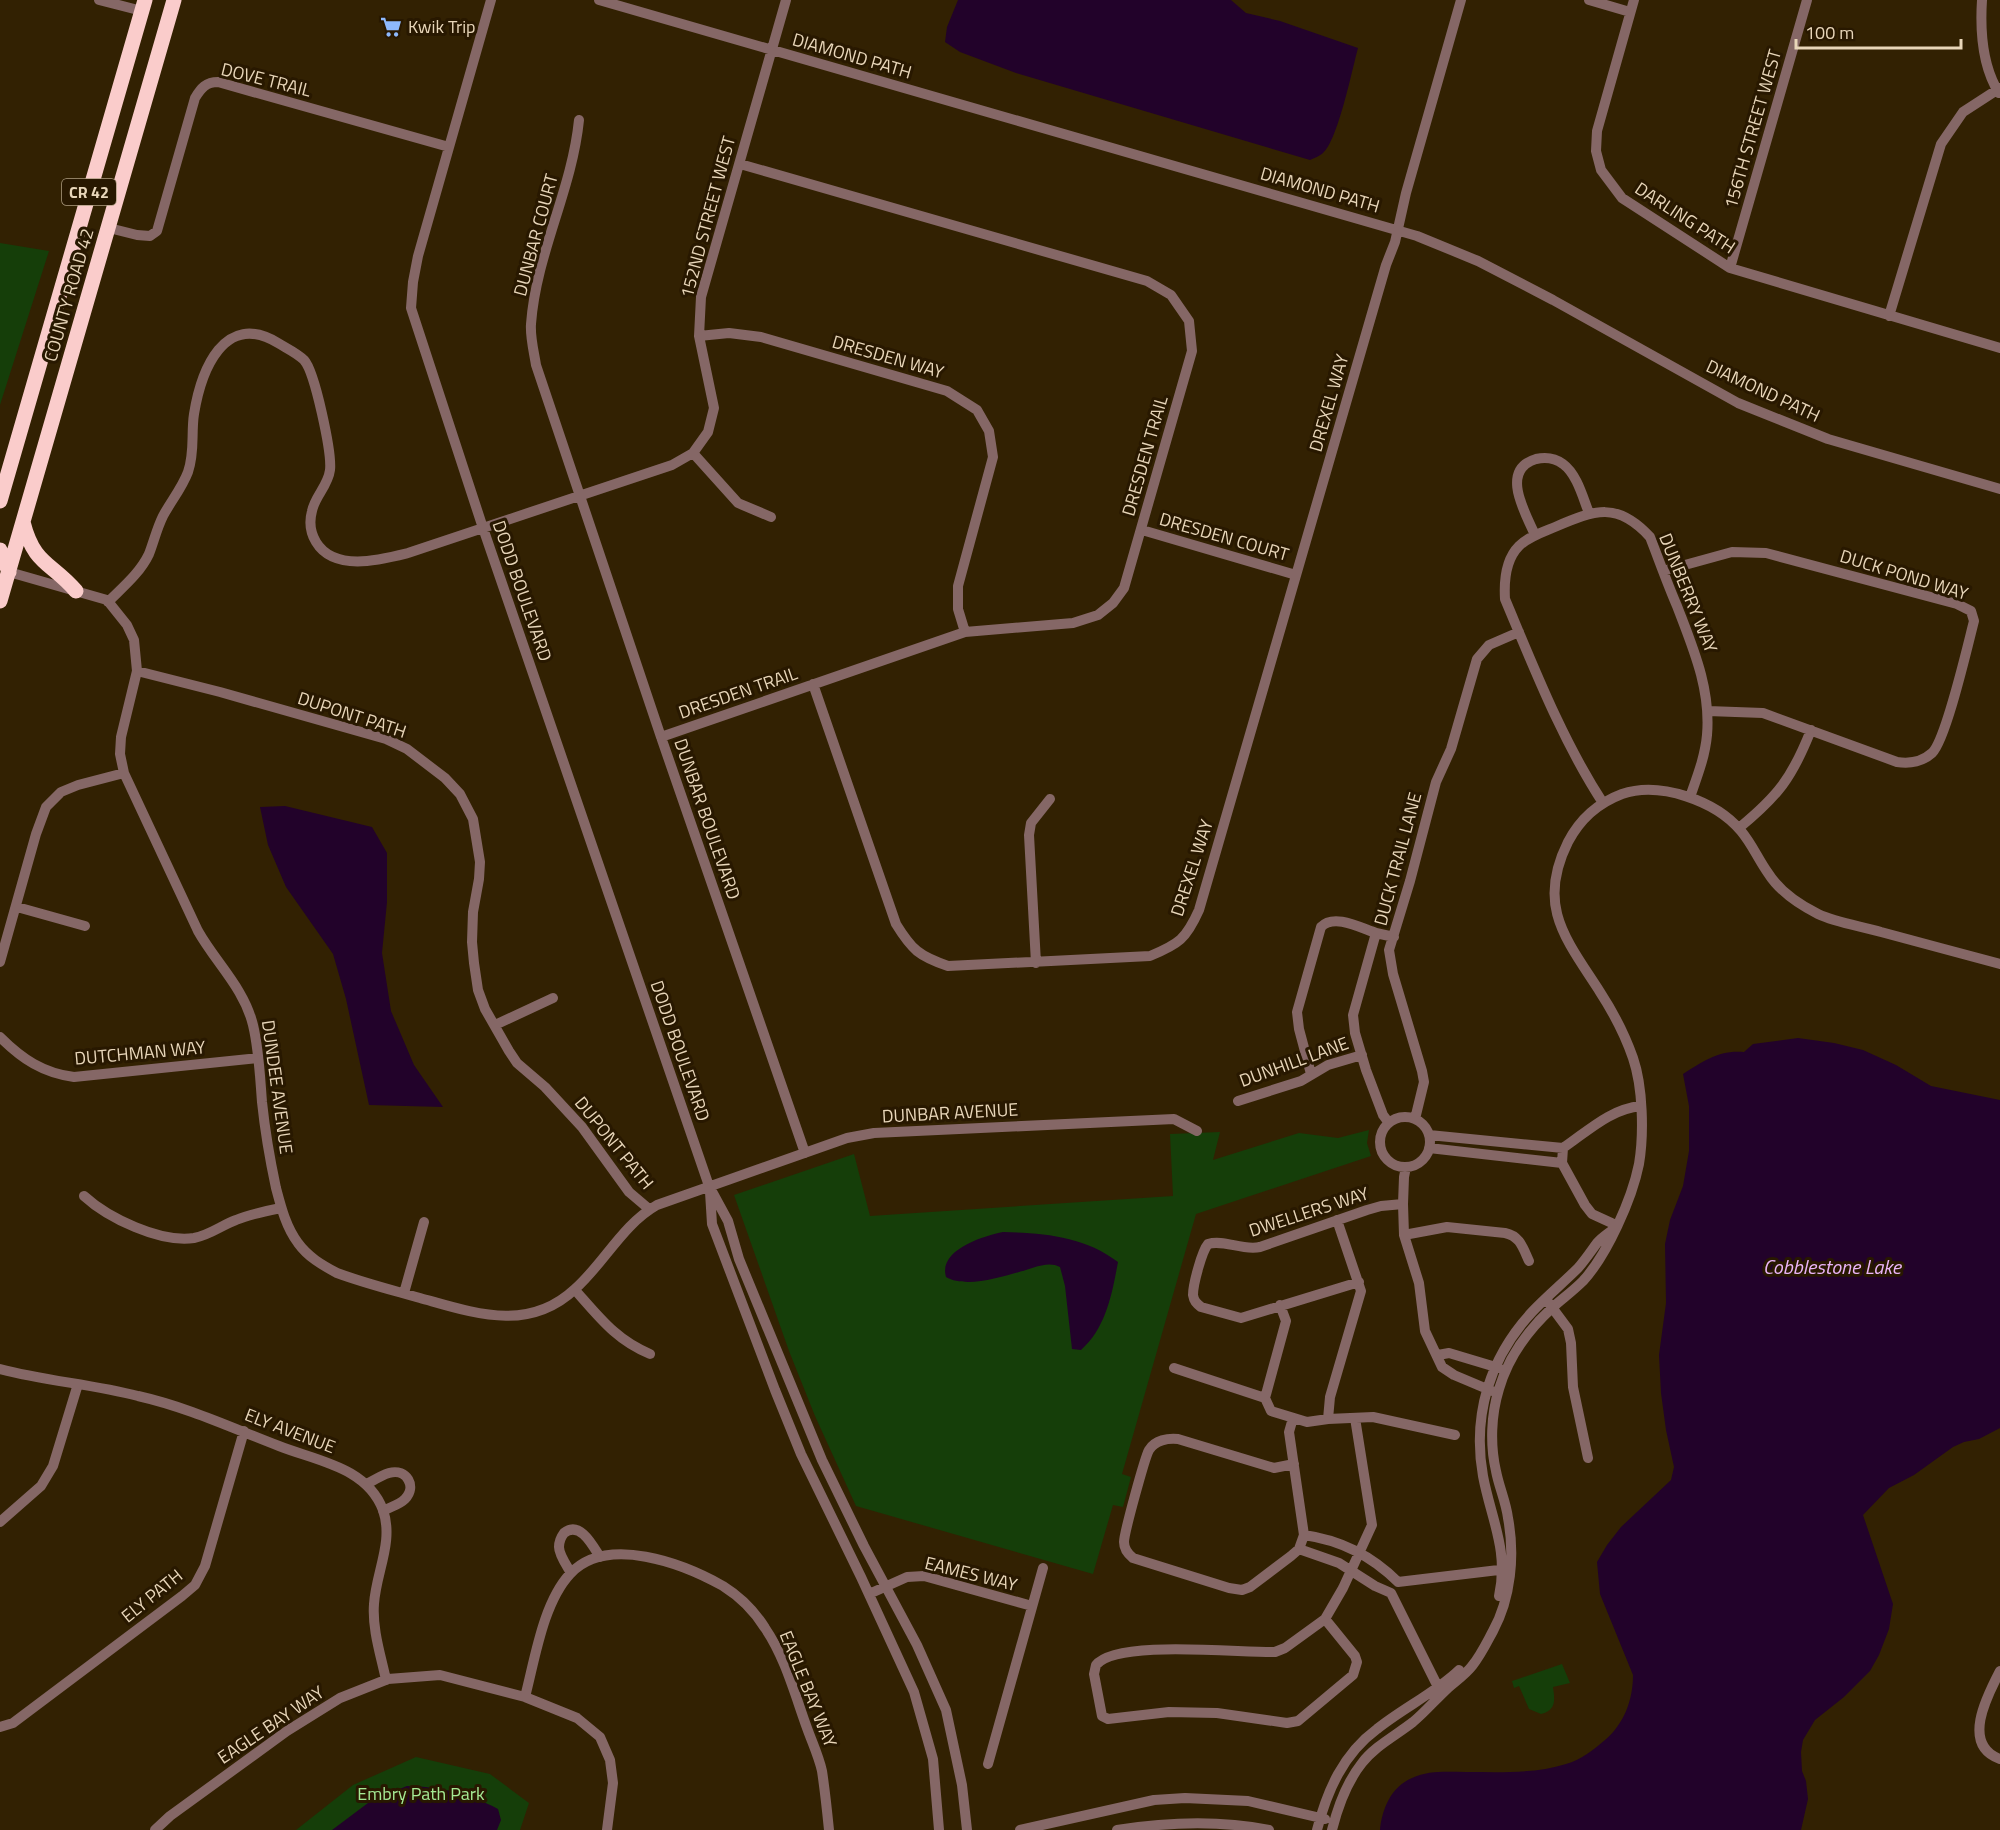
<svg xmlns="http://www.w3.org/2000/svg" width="2000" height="1830" font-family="'Titillium Web',sans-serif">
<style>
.green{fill:#153e09}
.water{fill:#22022a}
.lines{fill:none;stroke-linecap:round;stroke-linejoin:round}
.minor{stroke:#856766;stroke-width:10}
.highway{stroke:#facccb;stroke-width:15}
.labels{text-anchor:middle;stroke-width:6;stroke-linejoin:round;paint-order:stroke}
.shield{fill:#281800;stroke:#ae9d82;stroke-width:1.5}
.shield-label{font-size:16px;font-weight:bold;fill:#e8d6b9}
.poi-label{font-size:18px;fill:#e8d6b9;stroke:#281800;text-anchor:start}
.street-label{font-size:18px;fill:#e8d6b9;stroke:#281800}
.park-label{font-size:18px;fill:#a5ea94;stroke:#281800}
.water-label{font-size:20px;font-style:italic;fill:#eab4f7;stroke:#281800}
</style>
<rect width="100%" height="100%" fill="#322102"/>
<path class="green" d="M 0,243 L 49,251 L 0,405 Z
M 1369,1130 L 1367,1143 L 1371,1156 L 1196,1214 L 1122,1474 L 1131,1477 L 1123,1507 L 1113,1505 L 1093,1574 L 856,1506 L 815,1416 L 789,1351 L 734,1195 L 854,1154 L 870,1216 L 1173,1196 L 1170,1134 L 1220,1132 L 1213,1160 L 1299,1133 L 1338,1138 Z
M 1562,1664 L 1570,1683 L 1553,1687 C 1555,1701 1556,1710 1541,1714 L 1529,1709 L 1519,1686 L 1514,1688 L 1512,1681 Z
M 416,1757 L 490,1774 L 529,1803 L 520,1830 L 296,1830 L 353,1785 Z"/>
<path class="water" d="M 958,0 L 1231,0 L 1246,13 L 1280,21 L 1358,48 C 1352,70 1338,140 1323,153 C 1320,156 1314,158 1310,160 L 1016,73 L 960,52 L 945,42 L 947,27 Z
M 285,806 L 372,827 L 387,853 L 387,902 L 382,953 L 391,1011 L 414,1065 L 443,1107 L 369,1105 L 346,999 L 333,954 L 286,887 L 268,845 L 260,807 Z
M 1798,1038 L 1834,1043 L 1863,1050 L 1896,1065 L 1931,1086 L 2000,1100 L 2000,1428 L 1979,1439 L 1964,1442 L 1953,1447 L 1914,1475 L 1889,1488 L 1863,1515 L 1893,1604 L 1889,1629 L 1879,1655 L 1870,1671 L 1844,1697 L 1815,1720 L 1803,1740 L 1801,1752 L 1802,1771 L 1806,1781 L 1808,1799 L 1801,1830 L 1380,1830 C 1382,1809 1391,1787 1412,1778 C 1429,1770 1448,1772 1466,1772 C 1499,1772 1535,1774 1566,1764 C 1581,1760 1593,1750 1605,1740 C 1624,1724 1633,1700 1633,1675 L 1600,1594 L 1597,1562 L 1607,1545 L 1621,1527 L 1671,1480 L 1674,1467 L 1666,1430 L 1661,1393 L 1659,1355 L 1666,1303 L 1665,1244 L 1670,1220 L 1683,1186 L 1689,1151 L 1689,1106 L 1683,1074 C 1704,1061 1718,1050 1744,1052 L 1753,1044 Z
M 1003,1232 C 1044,1233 1084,1236 1118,1262 C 1112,1294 1106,1328 1081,1350 L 1072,1349 L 1065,1286 L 1060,1267 C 1048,1260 1031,1269 1019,1272 C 998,1278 965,1288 946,1277 C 938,1250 983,1236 1003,1232 Z
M 407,1786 C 441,1787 468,1793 498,1809 L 501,1820 L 497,1830 L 332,1830 L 372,1800 Z"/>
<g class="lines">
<path class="minor" d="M 99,0 L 142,11
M 491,0 L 418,256 L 413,282 L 411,308 L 483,528 L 709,1186 L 728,1221 L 739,1259 L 822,1460 L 864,1546 L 917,1645 L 946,1710 L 962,1785 L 967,1830
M 599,0 L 1417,236 L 1478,261 L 1553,300 L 1738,403 L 1828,439 L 2000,489
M 1589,0 L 1630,12
M 1634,0 L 1597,131 L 1596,151 L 1601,170 L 1622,198 L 1730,268 L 2000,348
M 1982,0 C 1980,31 1982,66 1999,93
M 579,120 C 572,190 536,254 531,324 C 530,337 534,352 536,365 L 661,737 L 805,1153
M 109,228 L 137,235 L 150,236 L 157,231 L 195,98 C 201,88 206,82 218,82 L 449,147
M 1730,268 L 1807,0
M 1889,316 L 1941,144 L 1963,112 L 2000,88
M 699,336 L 729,333 L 761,337 L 947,391 L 977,410 L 989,431 L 993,457 L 958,586 L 958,609 L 965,632
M 693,453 L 738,503 L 771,517
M 1142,530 L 1296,575
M 1535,535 C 1526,514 1499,470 1536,459 C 1545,457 1555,458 1563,464 C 1577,474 1583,498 1589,513
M 1663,571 L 1732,552 L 1766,553 L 1957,604 L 1971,611 L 1974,621 C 1968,644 1946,740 1932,753 C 1922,762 1910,764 1897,762 L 1763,713 L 1708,711
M 9,572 L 107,600 L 127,625 L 134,640 L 137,671 L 121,737 L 120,754 L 124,773 L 198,931 C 216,963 244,988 253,1025 C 259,1050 260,1077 262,1102 C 265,1131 270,1160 276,1188 C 281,1207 286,1227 298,1243 C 308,1257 322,1265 337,1273 C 364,1283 392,1290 420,1298 C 474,1313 528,1333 575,1289 C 605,1262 622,1225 657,1205 L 847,1138 L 874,1133 L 1174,1119 L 1197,1131
M 108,602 C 123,587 140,573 149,554 C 154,541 157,528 163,516 C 171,501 182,488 188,472 C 195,452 191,433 194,414 C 201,371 224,310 278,343 C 286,348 297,353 304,360 C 315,372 332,453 330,470 C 328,486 315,496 312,511 C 309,522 310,532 316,542 C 334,572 380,560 408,553 L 672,465 L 693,453 L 708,432 L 714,408 L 699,336 L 701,297 L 786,0
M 137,671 L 220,692 L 386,739 L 407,749 L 445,778 L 460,794 L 473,819 L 480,862 L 479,879 L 473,912 L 472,942 L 474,963 L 478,990 L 485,1009 L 509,1051 L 517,1063 L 545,1087 L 582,1127 L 629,1192 L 649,1209
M 813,684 L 896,924 C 912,950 919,956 948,966 L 1150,956 C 1179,944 1186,939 1199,910 L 1386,265 L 1395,242 L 1406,193 L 1461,0
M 661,737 L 965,632 L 1073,623 L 1098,615 L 1113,603 L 1124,588 L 1192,351 L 1189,321 L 1171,295 L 1147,281 L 740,164
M 1603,803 C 1562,740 1534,668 1505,599 C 1504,582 1506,559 1519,546 C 1528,537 1543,532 1555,527 C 1595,510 1617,501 1650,537 C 1659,560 1667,583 1677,606 C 1693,648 1711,689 1707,735 C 1705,757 1697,777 1690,797
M 1739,828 C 1778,796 1792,778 1811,730
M 17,907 L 85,926
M 0,962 L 36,834 L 46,807 L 61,792 L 78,785 L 124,773
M 1036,963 L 1029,835 L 1031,823 L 1050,799
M 495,1025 L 553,998
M 0,1037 C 22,1059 43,1073 74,1077 L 258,1058
M 1311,1074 L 1299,1029 L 1297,1012 L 1321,927 C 1334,913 1361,928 1376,933
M 1238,1101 L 1301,1081 L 1328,1065 L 1362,1055
M1380 1142a25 25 0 1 1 50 0a25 25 0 1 1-50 0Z
M 1415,1119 L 1424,1082 L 1422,1071 L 1393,974 L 1389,950 L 1410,881 L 1436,782 L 1451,749 L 1477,659 L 1489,645 L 1519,632
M 1389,1123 L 1383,1115 L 1366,1070 L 1355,1033 L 1353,1015 L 1376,933 L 1394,937
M 1429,1135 L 1563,1148 C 1588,1131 1610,1109 1641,1106
M 1429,1148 L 1562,1163
M 1563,1148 L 1562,1163 L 1585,1205 L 1592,1214 L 1616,1225
M 1406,1167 L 1404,1177 L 1403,1204 L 1404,1235 L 1419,1283 L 1425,1331 L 1442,1367 L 1454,1375 L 1492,1391
M 710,1192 L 712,1224 L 775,1390 L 801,1454 L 861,1577 L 914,1692 L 933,1759 L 939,1830
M 84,1196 C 108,1218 160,1243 194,1238 C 210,1235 222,1225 236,1220 C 250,1214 266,1211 281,1208
M 1404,1235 L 1447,1227 L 1505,1233 C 1520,1236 1523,1248 1529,1261
M 1359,1282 L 1241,1318 L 1201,1307 C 1196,1303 1194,1301 1193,1295 C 1193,1284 1202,1251 1208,1244 C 1224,1239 1242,1251 1260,1247 L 1367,1210 L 1381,1206 L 1403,1204
M 575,1290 C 599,1317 616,1340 650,1354
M 404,1293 L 424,1222
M 1548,1302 L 1568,1329 L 1571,1343 L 1573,1387 L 1588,1458
M 1438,1355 L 1449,1353 L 1499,1368
M 1174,1368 L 1265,1398 L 1271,1411 L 1307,1422 L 1328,1419 L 1373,1417 L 1455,1435
M 0,1369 C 45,1381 92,1384 138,1396 C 187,1407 232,1428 279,1446 C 317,1461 367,1467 383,1510 C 394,1542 376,1572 374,1604 C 372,1629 381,1656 386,1680
M 1265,1398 L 1286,1321 L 1280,1305
M 1293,1418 L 1289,1432 L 1304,1535 L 1299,1549 L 1291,1556 L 1250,1587 L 1242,1590 L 1229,1588 L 1133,1558 C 1128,1554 1124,1549 1124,1542 C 1124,1533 1145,1457 1149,1450 C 1155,1440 1168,1438 1178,1439 L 1274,1468 L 1294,1464
M 1328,1419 L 1330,1397 L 1361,1291 L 1337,1220
M 367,1484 C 374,1480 382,1475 389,1473 C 407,1468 417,1487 405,1499 C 399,1505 390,1507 383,1511
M 0,1522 L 41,1486 L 53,1466 L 78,1384
M 1304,1535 C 1340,1540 1372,1556 1398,1582
M 1299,1549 L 1339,1563 L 1375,1586 L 1391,1593 L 1440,1691
M 571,1573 C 567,1566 559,1555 559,1547 C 559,1542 561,1537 564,1533 C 580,1520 593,1546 600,1557
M 1398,1582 L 1507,1569
M 869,1594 L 907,1577 L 924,1576 L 1032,1606
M 1499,1596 C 1509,1550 1491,1519 1483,1476 C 1472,1415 1490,1357 1532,1312 C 1546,1297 1563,1283 1578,1268 C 1585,1260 1591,1251 1597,1243 C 1602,1237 1609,1233 1615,1228
M 1325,1619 L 1285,1648 L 1275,1652 C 1240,1653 1116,1639 1096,1665 L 1094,1674 L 1102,1716 L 1108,1719 L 1169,1712 L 1217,1713 L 1287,1723 L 1298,1721 L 1353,1675 L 1357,1662 L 1355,1656 L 1325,1619 L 1343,1588 L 1372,1525 L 1355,1418
M 2000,1671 C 1987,1696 1961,1745 2000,1759
M 525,1697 C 535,1659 543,1603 570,1574 C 607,1534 684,1564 723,1586 C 739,1596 755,1612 765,1628 C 785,1657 795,1695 807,1728 C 812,1742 819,1757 822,1771 C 825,1791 827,1810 829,1830
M 0,1727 L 13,1723 L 182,1596 L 195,1585 L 205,1566 L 244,1431
M 988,1764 L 1043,1568
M 155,1830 L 170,1816 L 287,1731 L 340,1698 L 388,1679 L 440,1675 L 525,1697 L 577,1718 L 600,1737 L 610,1760 L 613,1783 L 607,1830
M 1020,1830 L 1154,1800 L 1185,1798 L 1248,1801 L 1325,1819
M 1117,1830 C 1168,1822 1219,1820 1269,1830
M 1317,1830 C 1327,1791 1343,1754 1377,1729 C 1403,1708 1435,1693 1459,1670
M 1332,1830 C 1338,1806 1346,1783 1362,1763 C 1375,1746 1395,1736 1413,1722 C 1425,1712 1436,1699 1448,1688 C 1456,1681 1466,1674 1472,1666 C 1481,1655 1487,1642 1493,1631 C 1511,1598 1515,1555 1508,1518 C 1506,1502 1499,1487 1496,1471 C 1490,1445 1491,1415 1499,1389 C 1508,1358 1528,1330 1552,1308 C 1562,1299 1573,1291 1583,1281 C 1607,1255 1632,1199 1639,1164 C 1644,1134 1643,1087 1633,1058 C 1625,1035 1613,1012 1600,992 C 1566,939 1536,906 1568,842 C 1580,819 1598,803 1622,794 C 1660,781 1716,801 1741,831 C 1752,844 1758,859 1768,873 C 1780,892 1798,904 1818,914 C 1837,923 1861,926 1881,932 C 1921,943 1960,953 2000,964"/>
<path class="highway" d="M 0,501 L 145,0
M 23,522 C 34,565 51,562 76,591
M 0,550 L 9,572
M 0,601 L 174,0"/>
</g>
<defs>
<symbol id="supermarket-bare" viewBox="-9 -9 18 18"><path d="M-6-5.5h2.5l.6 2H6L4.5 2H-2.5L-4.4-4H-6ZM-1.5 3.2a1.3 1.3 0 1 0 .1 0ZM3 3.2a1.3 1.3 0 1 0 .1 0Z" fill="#8eb9fd" stroke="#281800" stroke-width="2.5" paint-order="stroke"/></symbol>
</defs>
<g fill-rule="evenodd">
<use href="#supermarket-bare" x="376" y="12" width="30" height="30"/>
</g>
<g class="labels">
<rect class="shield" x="62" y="179" width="54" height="26" rx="4.5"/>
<g class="shield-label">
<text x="89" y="198">CR 42</text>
</g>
<g class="poi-label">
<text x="408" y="33">Kwik Trip</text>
</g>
<g class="street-label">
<text transform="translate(852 56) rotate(16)" y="6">DIAMOND PATH</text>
<text transform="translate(266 80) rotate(14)" y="6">DOVE TRAIL</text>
<text transform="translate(1753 129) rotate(-74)" y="6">156TH STREET WEST</text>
<text transform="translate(1320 190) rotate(16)" y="6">DIAMOND PATH</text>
<text transform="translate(708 217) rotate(-75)" y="6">152ND STREET WEST</text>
<text transform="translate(1685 218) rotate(33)" y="6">DARLING PATH</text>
<text transform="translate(536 235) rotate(-75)" y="6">DUNBAR COURT</text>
<text transform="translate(69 295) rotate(-74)" y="6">COUNTY ROAD 42</text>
<text transform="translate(888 357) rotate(16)" y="6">DRESDEN WAY</text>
<text transform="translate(1763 391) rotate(25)" y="6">DIAMOND PATH</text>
<text transform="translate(1329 403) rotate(-74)" y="6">DREXEL WAY</text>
<text transform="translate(1145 456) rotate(-74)" y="6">DRESDEN TRAIL</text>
<text transform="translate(1224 537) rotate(16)" y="6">DRESDEN COURT</text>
<text transform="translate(1904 575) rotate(17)" y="6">DUCK POND WAY</text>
<text transform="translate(522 591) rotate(71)" y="6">DODD BOULEVARD</text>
<text transform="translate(1688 593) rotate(68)" y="6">DUNBERRY WAY</text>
<text transform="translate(738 693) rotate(-19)" y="6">DRESDEN TRAIL</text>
<text transform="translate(352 715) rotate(18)" y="6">DUPONT PATH</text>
<text transform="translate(707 819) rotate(71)" y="6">DUNBAR BOULEVARD</text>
<text transform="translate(1398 859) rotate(-75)" y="6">DUCK TRAIL LANE</text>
<text transform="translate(1192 868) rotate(-72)" y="6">DREXEL WAY</text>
<text transform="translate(680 1051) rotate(71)" y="6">DODD BOULEVARD</text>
<text transform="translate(140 1053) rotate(-5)" y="6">DUTCHMAN WAY</text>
<text transform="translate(1294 1062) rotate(-20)" y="6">DUNHILL LANE</text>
<text transform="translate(277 1087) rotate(82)" y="6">DUNDEE AVENUE</text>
<text transform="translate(950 1113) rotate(-3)" y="6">DUNBAR AVENUE</text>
<text transform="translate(614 1143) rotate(51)" y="6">DUPONT PATH</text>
<text transform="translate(1309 1212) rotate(-18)" y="6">DWELLERS WAY</text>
<text transform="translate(290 1431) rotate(21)" y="6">ELY AVENUE</text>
<text transform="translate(971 1574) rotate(14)" y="6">EAMES WAY</text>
<text transform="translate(152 1596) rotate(-39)" y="6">ELY PATH</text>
<text transform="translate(808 1689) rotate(68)" y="6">EAGLE BAY WAY</text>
<text transform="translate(271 1725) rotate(-34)" y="6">EAGLE BAY WAY</text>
</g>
<g class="park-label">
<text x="421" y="1800">Embry Path Park</text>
</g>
<g class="water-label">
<text x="1832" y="1274">Cobblestone Lake</text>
</g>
</g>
<path d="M1796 39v9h165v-9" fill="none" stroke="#e8d6b9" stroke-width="3"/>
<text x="1805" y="39" font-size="18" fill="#e8d6b9" stroke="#281800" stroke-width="4.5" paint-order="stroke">100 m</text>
</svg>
